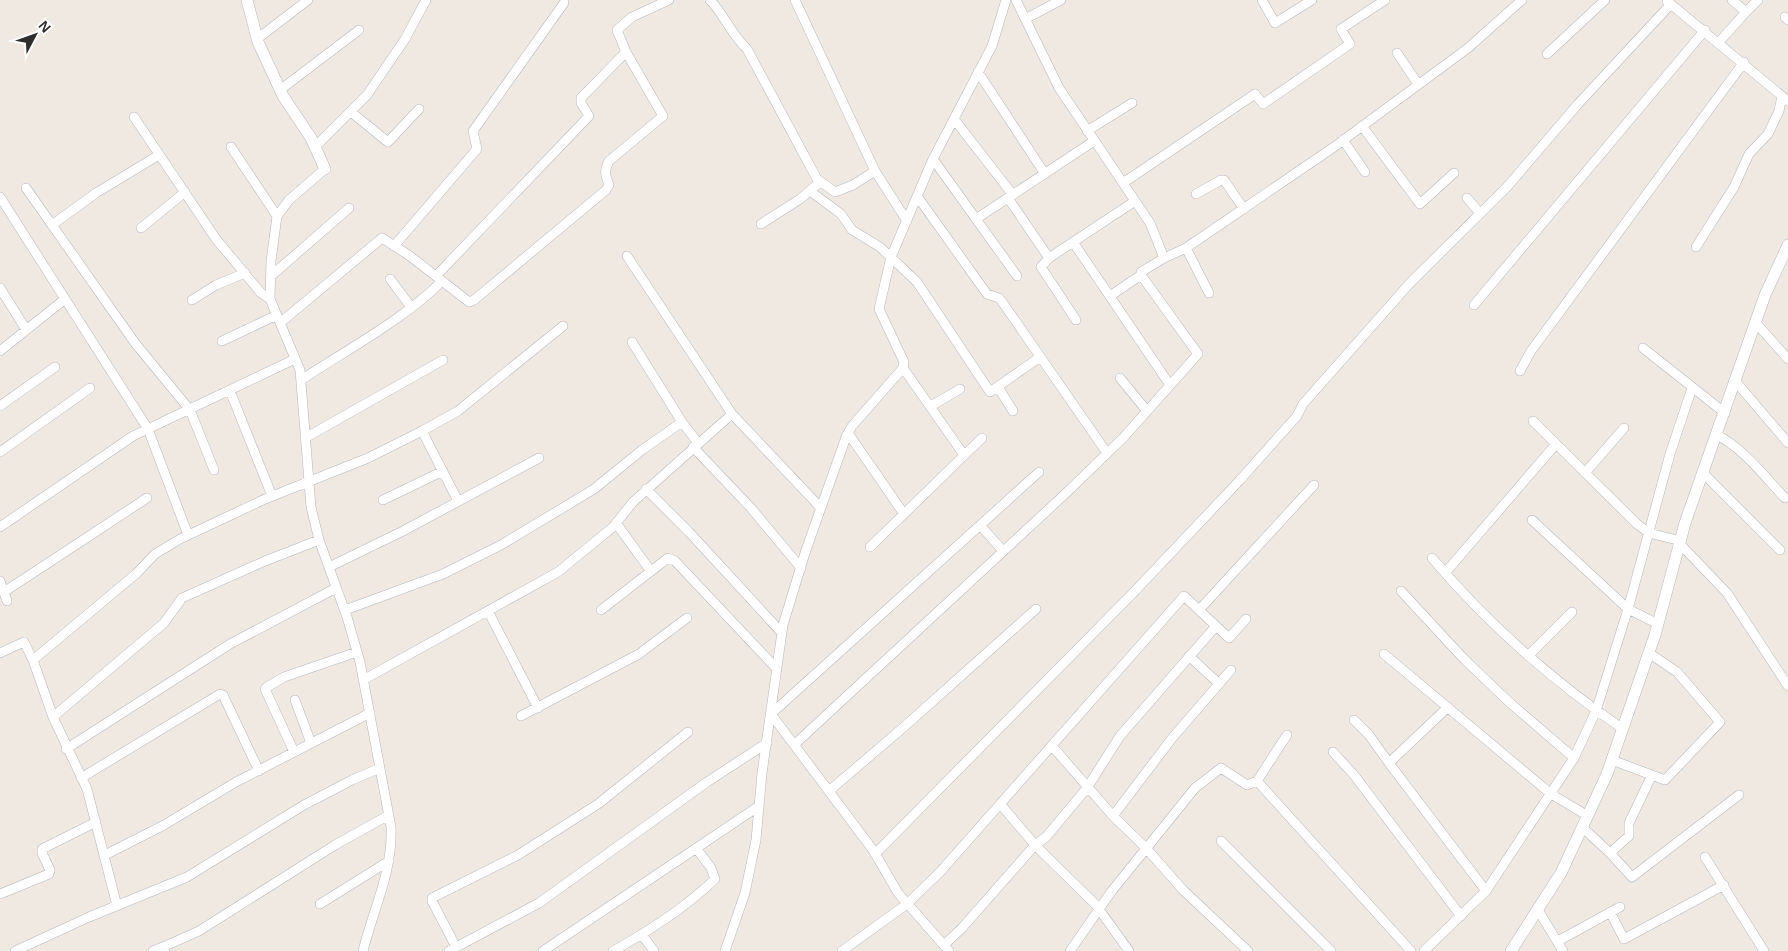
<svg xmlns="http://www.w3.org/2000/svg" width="1788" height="951" font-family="Helvetica,sans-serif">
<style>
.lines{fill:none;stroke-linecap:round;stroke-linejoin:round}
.street-casing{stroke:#b4b7c1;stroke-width:10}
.secondary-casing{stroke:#b4b7c1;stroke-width:12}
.street{stroke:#fff;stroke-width:9}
.secondary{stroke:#fff;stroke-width:11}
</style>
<rect width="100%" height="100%" fill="#efe9e1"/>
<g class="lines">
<defs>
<path id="street" d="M 710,0 C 725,16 731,34 747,49 L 817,179 L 835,192 L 853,185 L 875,171
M 795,0 L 875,171 L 907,221
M 1262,0 L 1275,23 L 1312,0
M 1667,1 L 1788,101
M 1746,12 L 1758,0
M 1785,17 L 1788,20
M 1025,19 L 1061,0
M 257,39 L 308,0
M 1719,42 L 1746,12 L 1732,0
M 1397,53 L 1418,84
M 1547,54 L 1605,0
M 978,72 L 1045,174
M 280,90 L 359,30
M 351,112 L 388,142 L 419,109
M 134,117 L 216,239 L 261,293 L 270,299
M 954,119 L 1013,195
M 1362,126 L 1420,204 L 1454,173
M 1087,131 L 1132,103
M 1343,140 L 1365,172
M 231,147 L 277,216
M 315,147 L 367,95 L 405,39 L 426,0
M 933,159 L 1017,276
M 325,169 L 289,200 L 277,216 L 271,261 L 270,299 L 300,370 L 311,507 L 319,540 L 347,617 L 360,662 L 391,827 C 393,871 373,910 363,951
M 1123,183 L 1255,94 L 1263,104 L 1350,44 L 1341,29 L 1385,0
M 26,188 L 135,343 L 190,410 L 214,470
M 814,194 L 841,214 L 852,230 L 880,247 L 917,282 L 990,392 L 1040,357
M 1196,194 L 1221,180 L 1224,180 L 1244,209
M 917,196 L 987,294 L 999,298 L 1003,303 L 1107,453
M 0,197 L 148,429 L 188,535
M 1008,198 L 1049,258
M 1467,198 L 1480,213
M 976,219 L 1094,141
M 761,224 L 800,199 L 820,182
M 52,225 L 96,193 L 159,155
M 141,228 L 185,192
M 1073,242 L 1170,385
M 394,246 L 477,149 L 473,131 L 564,3
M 1696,247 L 1734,187 L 1749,154 L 1768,134 L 1779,111 L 1782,96
M 1186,248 L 1209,293
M 627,256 L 732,414 L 821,508
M 1164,258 L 1186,248 L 1334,147 L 1468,48 L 1522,0
M 271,276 L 349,208
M 436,276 L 589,116 L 581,103 L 581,98 L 626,52
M 390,279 L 411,307
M 0,288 L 25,328
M 1110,296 L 1141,275
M 192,300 L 216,285 L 245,273
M 1474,305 L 1705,30
M 1076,320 L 1041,267 L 1049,258 L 1135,201
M 280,323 L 382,238 L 410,256 L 469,302 L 474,300 L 606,190 L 609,185 C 605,175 604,170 609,161 L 663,116 L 626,52 L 617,30 L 632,17 L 669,0
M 1756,323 L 1788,359
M 222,341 L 277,315
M 632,342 L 682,422 L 698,443
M 1643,348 L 1725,413
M 0,351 L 65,299
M 903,368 L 964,455
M 1520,371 L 1531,351 L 1744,62
M 1120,378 L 1147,411
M 301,380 C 345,351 406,318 442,281
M 1736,382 L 1788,443
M 998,387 L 1013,411
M 230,391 L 272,496
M 0,406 L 55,367
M 931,406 L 960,389
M 1533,421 L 1637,524 L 1649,533 L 1681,541
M 422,431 L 458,501
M 848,433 L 904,514
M 1717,435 C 1743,448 1765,477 1785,498
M 305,438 L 443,360
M 693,447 L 751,508 L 801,568
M 0,452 L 90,388
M 1585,473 L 1624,428
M 1703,473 L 1780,550
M 646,489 L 689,532 L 782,633
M 383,500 L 443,471
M 1532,520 L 1628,609 L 1658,624
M 616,523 L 650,570
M 980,525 L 1003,551
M 0,527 L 133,436 L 295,359
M 1680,544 L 1727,593 L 1788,686
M 870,547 L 982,438
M 1432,558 C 1487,623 1553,681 1623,729
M 329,567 L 403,531 L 539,458
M 1445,573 L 1556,444
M 0,581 L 7,601
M 1401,591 L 1464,659 L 1509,702 L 1574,758
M 4,592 L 147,498
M 345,610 L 443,574 L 501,545 L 594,489 L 642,450 L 682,422
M 601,610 L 668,558 L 675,561 L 777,669
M 488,611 L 538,708
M 1216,626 L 1229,638 L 1246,619
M 0,653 L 24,642 L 33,660 L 53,717 L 87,789 L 117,906
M 1384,654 L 1551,794 L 1588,816
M 1189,656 L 1215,680
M 1528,656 L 1572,612
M 33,660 L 137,573 L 155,554 L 180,539 L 265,499 L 368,458 L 422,431 L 458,411 L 563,326
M 363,680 L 558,572 L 613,527 L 633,502 L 732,414
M 295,700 L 311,743
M 1448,707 L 1389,763 L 1486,891
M 521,716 L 639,654 L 687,618
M 53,717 L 164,623 L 182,598 L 265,561 L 319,540
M 1354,720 L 1369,735 L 1389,763
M 1287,735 L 1257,781 L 1411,951
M 795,744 L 1064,495 L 1123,438 L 1198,354 L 1141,275 L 1141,272 L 1164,258 L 1150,223 L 1059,88 L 1016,0
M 1052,746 L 1113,816 L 1146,848 L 1183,890 L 1248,951
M 66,749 L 230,644 L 336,588
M 294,752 L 265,689 L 267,687 L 284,677 L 357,652
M 1333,752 L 1354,775 L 1461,916
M 1612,760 L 1665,780 L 1720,722 L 1677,672 L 1649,653
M 81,778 L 220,694 L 223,695 L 259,771
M 829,791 L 905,726 L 1036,609
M 1001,805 L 1035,845 L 1096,905 L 1129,951
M 1113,816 L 1173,737 L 1231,670
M 1582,827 L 1610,853 L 1629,836 L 1629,823 L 1652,775
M 1221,841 L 1331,951
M 1610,853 L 1632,877 L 1739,795
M 875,854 L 1134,592 L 1240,480 L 1297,416 L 1303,404 L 1410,283 L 1507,187 L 1578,104 L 1671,4
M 105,855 L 164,825 L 236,782 L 370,713
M 1705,857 L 1764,951
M 0,894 L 49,874 L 50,870 L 42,853 L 42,849 L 96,822
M 320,904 L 389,861
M 1538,910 L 1563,951
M 1610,912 L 1624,939 L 1724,885
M 642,935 L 654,951
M 1558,941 L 1620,907
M 944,945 L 962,928 L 1035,845 L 1046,837 L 1087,788 L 1120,736 L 1216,626 L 1199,610
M 456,947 L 432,901 L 432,898 L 518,855 L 598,804 L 688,732
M 15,951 L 89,917 L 187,877 L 304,805 L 352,780 L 380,768
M 153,951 L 163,947
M 165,951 L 163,947 L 199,931 L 335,845 L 389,815
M 449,951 L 539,903 L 707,782 L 767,743
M 543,951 L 759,806
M 613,951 C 649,931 685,908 715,879 L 711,868 L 696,848
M 725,951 L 745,893 L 756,840 L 762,773 L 783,625 L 805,553 L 846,437 L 852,426 L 903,368 L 904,362 L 879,309 L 891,257 L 933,159 L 992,46 L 1006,0
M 842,951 L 907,904 L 940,872 L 1184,596 L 1199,610 L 1314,485
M 949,951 L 898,893 L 873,850 L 771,714 L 1039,472
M 1070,951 L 1111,892 L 1195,788 L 1221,768 L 1247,785 L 1257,781
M 1424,951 L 1486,891 L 1574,758 L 1596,711 L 1628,609 L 1670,454 L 1692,388"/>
<path id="secondary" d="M 247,0 L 258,42 L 283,96 L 311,138 L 325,169
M 1511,951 L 1561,873 L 1607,774 L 1655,635 L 1685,523 L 1765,295 L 1788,245"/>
</defs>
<use href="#street" class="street-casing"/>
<use href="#secondary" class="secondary-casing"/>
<use href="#street" class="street"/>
<use href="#secondary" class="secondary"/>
</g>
<g transform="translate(35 35) rotate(49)" stroke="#ffffff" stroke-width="4" paint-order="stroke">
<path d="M0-4L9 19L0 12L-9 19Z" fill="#2e2e2e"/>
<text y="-8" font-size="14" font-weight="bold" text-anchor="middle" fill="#2e2e2e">N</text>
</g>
</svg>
